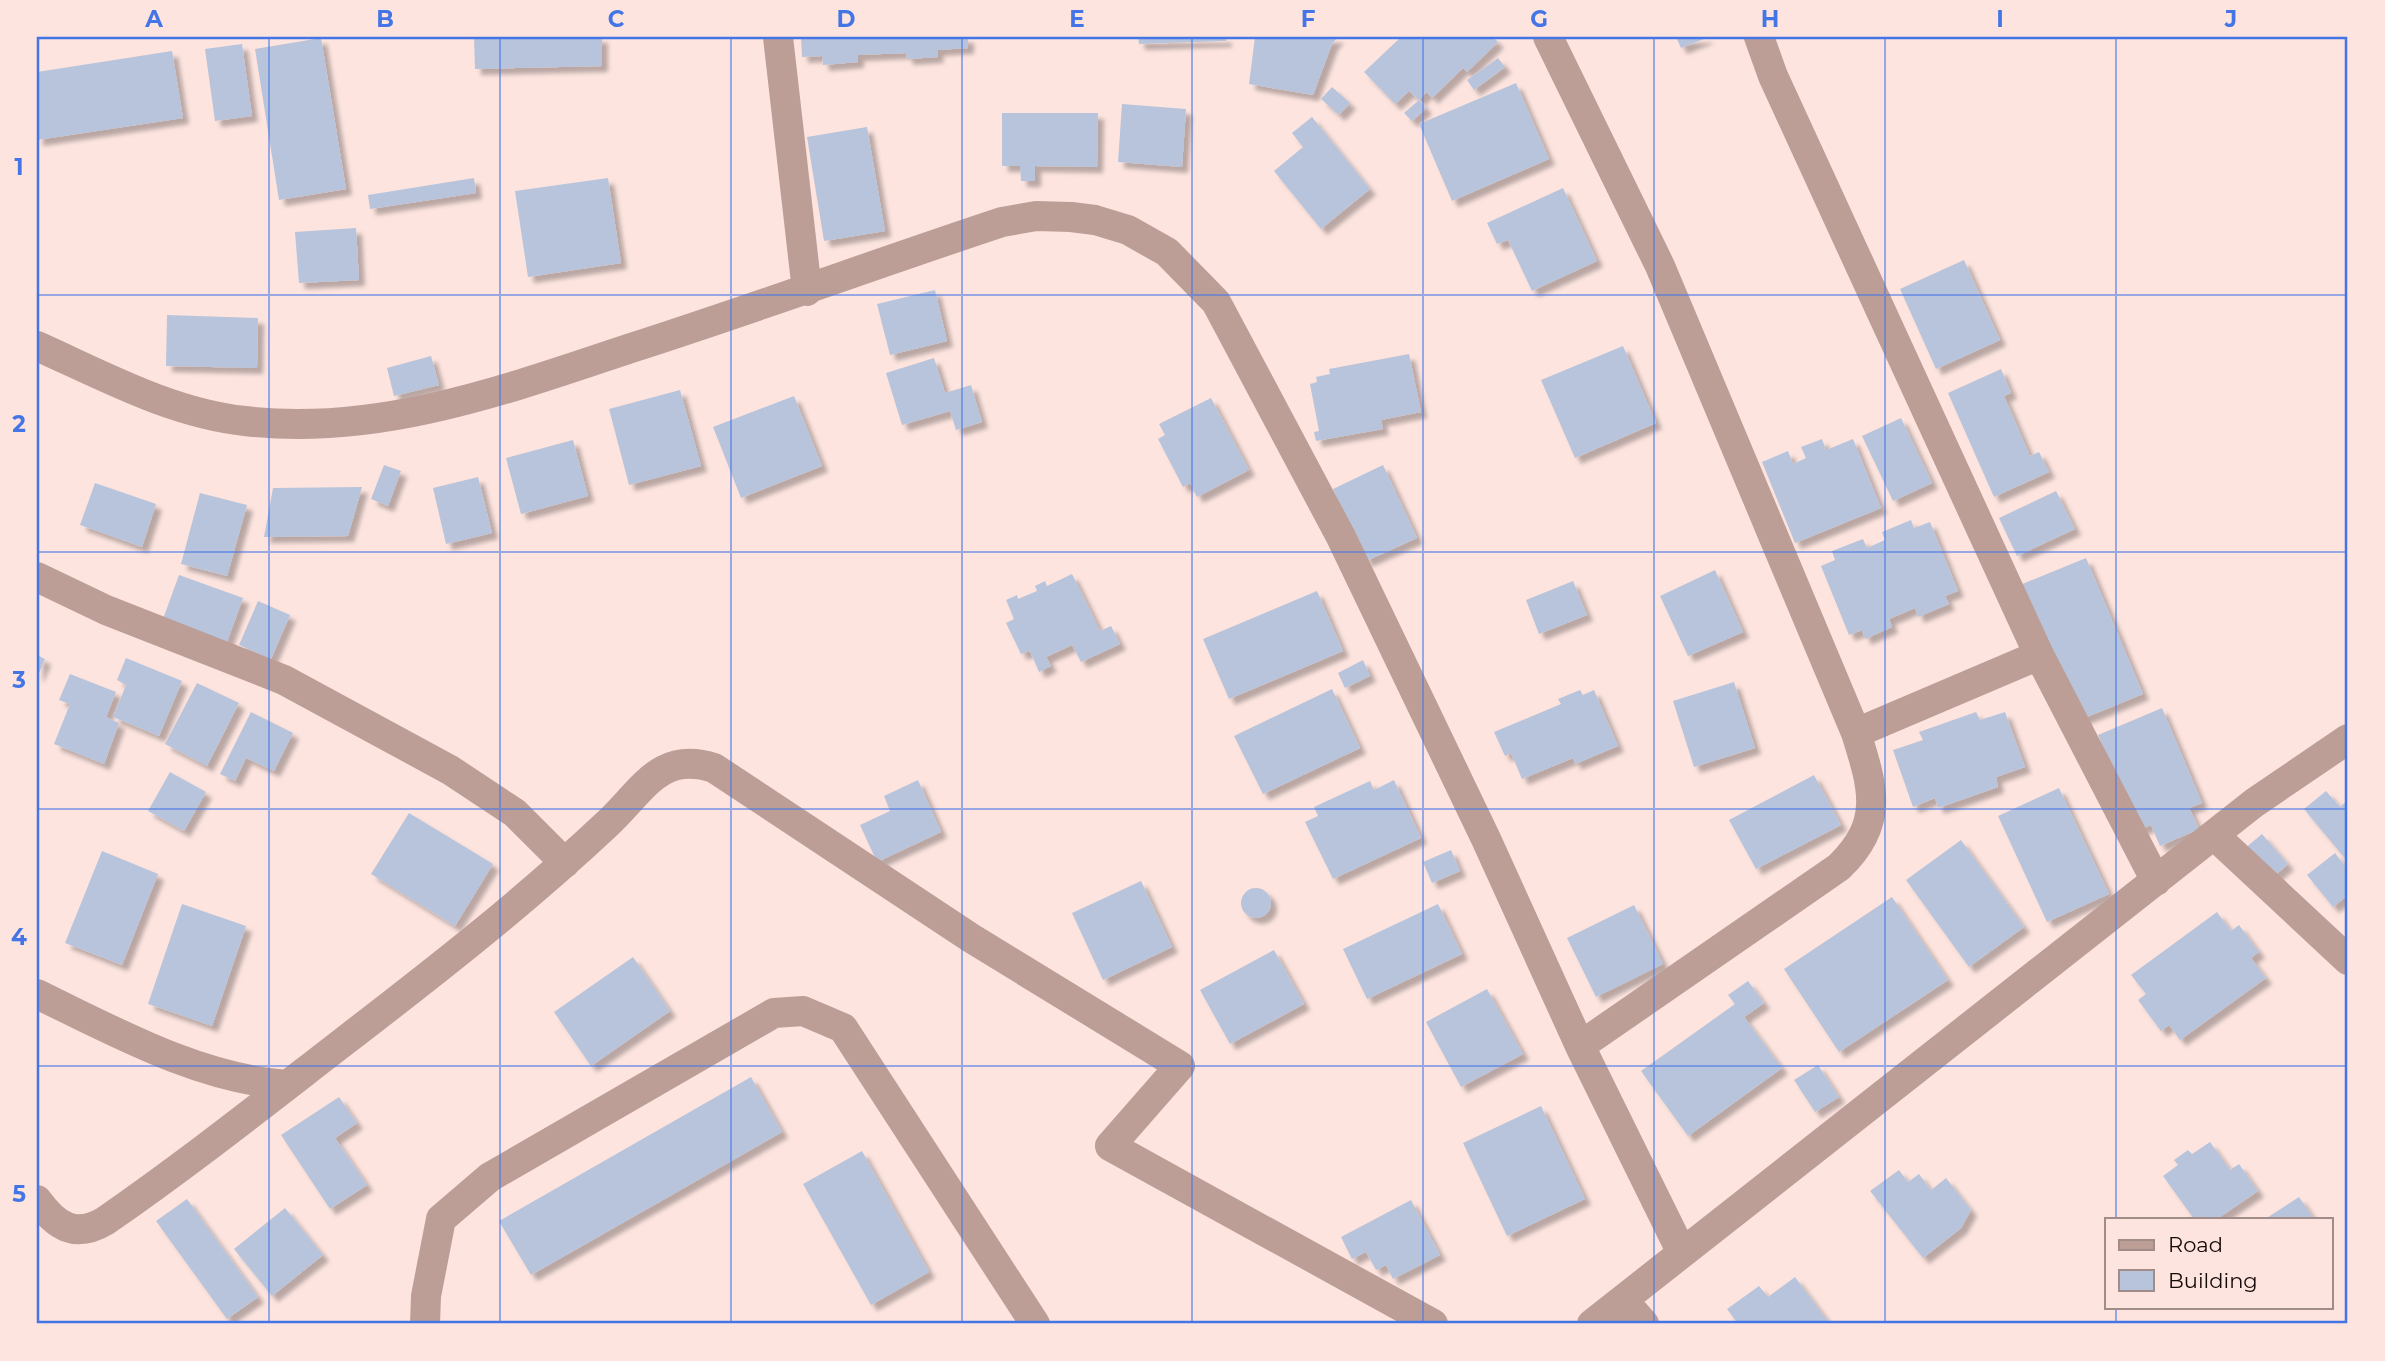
<svg xmlns="http://www.w3.org/2000/svg" width="2385" height="1361" font-family="Montserrat,sans-serif">
<style>
.building{fill:#b8c4db;filter:url(#shadow)}
.lines{fill:none;stroke-linecap:round;stroke-linejoin:round}
.minor{stroke:#bc9e97;stroke-width:30}
.grid{fill:none;stroke:#4475e6;stroke-width:2;stroke-opacity:0.55}
.neatline{fill:none;stroke:#4475e6;stroke-width:2.5}
.grid-label{font-size:23px;text-anchor:middle;font-weight:bold;fill:#4475e6}
</style>
<defs>
<filter id="shadow"><feDropShadow dx="6" dy="6" stdDeviation="2" flood-color="#0004"/></filter>
</defs>
<rect width="100%" height="100%" fill="#fde4df"/>
<path class="building" d="M 474,37 L 602,37 L 602,66 L 475,69 Z
M 801,37 L 968,37 L 968,48 L 937,50 L 938,57 L 907,59 L 906,53 L 858,55 L 858,62 L 823,65 L 822,56 L 802,57 Z
M 1138,37 L 1226,37 L 1226,41 L 1139,44 Z
M 1255,37 L 1338,37 L 1332,44 L 1313,95 L 1249,84 Z
M 1401,37 L 1493,37 L 1498,42 L 1467,72 L 1463,68 L 1432,98 L 1427,92 L 1419,100 L 1409,91 L 1395,104 L 1364,72 Z
M 1676,37 L 1709,37 L 1681,48 Z
M 321,38 L 346,189 L 279,200 L 255,49 Z
M 242,44 L 252,116 L 215,121 L 205,49 Z
M 172,51 L 183,118 L 37,140 L 37,72 Z
M 1498,58 L 1505,67 L 1474,90 L 1467,80 Z
M 1516,83 L 1549,159 L 1452,201 L 1419,124 Z
M 1332,87 L 1350,103 L 1339,115 L 1321,99 Z
M 1419,100 L 1426,108 L 1412,121 L 1404,113 Z
M 1122,104 L 1186,109 L 1182,167 L 1118,162 Z
M 1002,113 L 1098,113 L 1097,167 L 1035,166 L 1035,181 L 1021,181 L 1020,166 L 1002,166 Z
M 1312,117 L 1370,189 L 1321,229 L 1274,171 L 1303,147 L 1292,133 Z
M 867,127 L 885,231 L 824,241 L 807,137 Z
M 474,178 L 476,193 L 370,209 L 368,195 Z
M 608,178 L 621,263 L 528,277 L 515,191 Z
M 1563,188 L 1597,261 L 1532,291 L 1508,240 L 1497,244 L 1487,223 Z
M 356,228 L 359,280 L 299,283 L 295,232 Z
M 1964,260 L 2000,340 L 1936,369 L 1900,289 Z
M 935,290 L 947,341 L 890,355 L 877,304 Z
M 167,315 L 258,318 L 257,368 L 166,366 Z
M 1623,346 L 1656,423 L 1575,458 L 1541,380 Z
M 1409,354 L 1421,412 L 1381,420 L 1383,429 L 1316,441 L 1314,432 L 1319,431 L 1310,384 L 1317,382 L 1316,377 L 1330,374 L 1329,369 Z
M 431,356 L 439,385 L 394,396 L 387,368 Z
M 934,358 L 945,393 L 971,385 L 982,422 L 956,430 L 950,411 L 902,425 L 886,373 Z
M 2001,369 L 2011,393 L 2004,396 L 2030,456 L 2039,452 L 2049,472 L 1994,497 L 1948,393 Z
M 680,390 L 701,466 L 629,485 L 609,409 Z
M 794,396 L 822,466 L 741,498 L 713,427 Z
M 1211,398 L 1249,470 L 1197,497 L 1190,483 L 1183,487 L 1158,439 L 1165,435 L 1159,424 Z
M 1901,418 L 1932,483 L 1893,501 L 1862,436 Z
M 1822,439 L 1826,450 L 1853,439 L 1881,508 L 1795,543 L 1762,462 L 1788,451 L 1793,464 L 1806,458 L 1801,447 Z
M 573,440 L 588,496 L 521,514 L 506,458 Z
M 384,465 L 401,471 L 388,506 L 371,499 Z
M 1383,465 L 1417,538 L 1366,561 L 1333,489 Z
M 478,477 L 492,533 L 446,544 L 433,488 Z
M 95,483 L 156,504 L 142,547 L 80,525 Z
M 362,487 L 348,536 L 264,537 L 273,488 Z
M 2056,491 L 2075,529 L 2017,556 L 1999,518 Z
M 200,493 L 247,505 L 227,576 L 181,564 Z
M 1911,520 L 1914,528 L 1930,522 L 1958,591 L 1945,596 L 1949,604 L 1918,617 L 1915,608 L 1889,619 L 1892,627 L 1865,639 L 1862,630 L 1849,635 L 1821,566 L 1835,560 L 1832,551 L 1863,539 L 1867,548 L 1885,540 L 1882,532 Z
M 2086,558 L 2143,694 L 2077,721 L 2020,585 Z
M 1715,570 L 1743,632 L 1688,656 L 1660,596 Z
M 1072,574 L 1100,631 L 1111,626 L 1120,644 L 1081,662 L 1072,645 L 1046,657 L 1051,666 L 1039,672 L 1030,651 L 1021,654 L 1006,623 L 1014,619 L 1006,600 L 1017,595 L 1018,599 L 1037,591 L 1035,586 L 1045,581 L 1047,586 Z
M 179,575 L 243,598 L 227,642 L 163,619 Z
M 1573,581 L 1587,615 L 1539,634 L 1526,600 Z
M 1317,591 L 1343,651 L 1229,699 L 1203,639 Z
M 258,601 L 290,615 L 271,659 L 239,645 Z
M 37,655 L 45,659 L 37,678 Z
M 126,658 L 182,681 L 159,736 L 113,717 L 126,685 L 117,680 Z
M 1363,660 L 1370,676 L 1345,688 L 1338,673 Z
M 70,674 L 116,692 L 106,717 L 119,723 L 104,764 L 54,744 L 70,704 L 59,700 Z
M 1734,682 L 1755,748 L 1694,767 L 1673,701 Z
M 197,683 L 239,703 L 207,766 L 165,744 Z
M 1332,689 L 1360,748 L 1263,794 L 1234,736 Z
M 1580,690 L 1583,695 L 1594,690 L 1618,746 L 1575,764 L 1573,758 L 1522,779 L 1511,753 L 1505,756 L 1494,732 L 1561,704 L 1558,699 Z
M 2162,708 L 2202,803 L 2189,808 L 2199,829 L 2160,846 L 2151,825 L 2139,830 L 2098,735 Z
M 251,712 L 293,733 L 274,771 L 246,758 L 235,781 L 220,774 Z
M 1976,712 L 1980,720 L 2005,712 L 2025,767 L 1996,777 L 1998,787 L 1938,808 L 1935,798 L 1913,807 L 1893,750 L 1923,740 L 1919,732 Z
M 170,772 L 206,792 L 184,831 L 148,811 Z
M 1814,775 L 1841,825 L 1756,869 L 1729,820 Z
M 918,780 L 941,832 L 877,862 L 860,825 L 890,811 L 884,796 Z
M 1394,780 L 1421,838 L 1333,879 L 1305,822 L 1318,816 L 1314,807 L 1370,781 L 1374,790 Z
M 2059,788 L 2109,894 L 2047,922 L 1998,816 Z
M 2326,791 L 2340,807 L 2348,800 L 2348,862 L 2304,809 Z
M 409,813 L 493,864 L 455,926 L 371,874 Z
M 2262,834 L 2288,864 L 2270,880 L 2244,849 Z
M 1961,840 L 2024,927 L 1969,967 L 1906,880 Z
M 1451,850 L 1460,871 L 1432,883 L 1423,862 Z
M 102,851 L 158,874 L 122,965 L 65,943 Z
M 2335,853 L 2348,870 L 2348,895 L 2333,907 L 2307,875 Z
M 1141,881 L 1172,947 L 1103,980 L 1072,913 Z
M1241 903a15 15 0 1 1 30 0a15 15 0 1 1-30 0Z
M 1892,897 L 1948,980 L 1839,1052 L 1784,969 Z
M 182,904 L 246,926 L 212,1026 L 148,1004 Z
M 1438,904 L 1462,954 L 1367,999 L 1343,949 Z
M 1634,905 L 1663,964 L 1596,997 L 1567,938 Z
M 2217,912 L 2231,931 L 2239,925 L 2259,952 L 2251,958 L 2266,978 L 2180,1040 L 2169,1025 L 2161,1031 L 2138,1000 L 2146,994 L 2131,975 Z
M 1274,950 L 1304,1004 L 1230,1044 L 1200,990 Z
M 633,957 L 670,1011 L 591,1066 L 554,1012 Z
M 1748,981 L 1764,1003 L 1744,1017 L 1782,1068 L 1688,1136 L 1641,1071 L 1735,1004 L 1728,995 Z
M 1487,989 L 1523,1054 L 1461,1087 L 1426,1022 Z
M 1818,1065 L 1839,1097 L 1815,1112 L 1794,1080 Z
M 751,1077 L 782,1132 L 531,1275 L 499,1221 Z
M 339,1097 L 357,1123 L 335,1138 L 367,1185 L 330,1209 L 281,1135 Z
M 1541,1106 L 1585,1199 L 1507,1236 L 1463,1143 Z
M 2210,1142 L 2230,1170 L 2239,1164 L 2258,1191 L 2217,1219 L 2194,1219 L 2163,1176 L 2178,1165 L 2174,1160 L 2188,1150 L 2192,1154 Z
M 862,1151 L 929,1272 L 871,1305 L 803,1184 Z
M 1899,1170 L 1908,1182 L 1919,1174 L 1931,1190 L 1946,1178 L 1971,1210 L 1961,1228 L 1923,1258 L 1870,1191 Z
M 2299,1197 L 2314,1219 L 2265,1219 Z
M 187,1199 L 258,1297 L 227,1319 L 156,1221 Z
M 1411,1200 L 1440,1255 L 1393,1279 L 1386,1265 L 1376,1270 L 1366,1252 L 1352,1259 L 1341,1237 Z
M 285,1208 L 323,1255 L 272,1296 L 234,1249 Z
M 1795,1277 L 1830,1324 L 1731,1324 L 1736,1321 L 1727,1309 L 1759,1286 L 1768,1297 Z"/>
<g class="lines">
<path class="minor" d="M 778,37 L 807,291
M 1548,37 L 1660,266 L 1856,733 C 1873,787 1885,823 1839,867 L 1580,1046
M 1759,37 L 1773,76 L 2039,655 L 2156,881
M 37,346 C 104,376 171,413 245,421 C 377,437 508,389 631,348 C 756,308 878,263 1002,222 L 1036,216 L 1071,217 L 1095,220 L 1128,230 L 1167,252 L 1216,302 L 1341,537 L 1486,839 L 1580,1046 L 1682,1253
M 37,577 L 106,610 L 284,680 L 450,770 L 515,813 L 565,863
M 1856,733 L 2039,655
M 2215,836 L 2348,960
M 37,994 C 115,1032 200,1079 288,1085
M 37,1200 C 56,1226 75,1239 105,1221 C 186,1165 263,1104 342,1043 C 433,973 523,903 607,824 C 642,792 659,750 714,768 L 971,938 L 1180,1066 L 1110,1146 L 1433,1324
M 1623,1300 L 1644,1324
M 425,1324 L 426,1296 L 441,1219 L 490,1177 L 774,1013 L 803,1011 L 843,1028 L 1035,1324
M 1592,1324 L 2254,803 L 2348,739"/>
</g>
<path class="grid" d="M 269,37 L 269,1324M 500,37 L 500,1324M 731,37 L 731,1324M 962,37 L 962,1324M 1192,37 L 1192,1324M 1423,37 L 1423,1324M 1654,37 L 1654,1324M 1885,37 L 1885,1324M 2116,37 L 2116,1219M 37,295 L 2348,295M 37,552 L 2348,552M 37,809 L 2348,809M 37,1066 L 2348,1066M 2116,1307 L 2116,1324"/>
<rect width="2385" height="1361" fill="none" stroke="#fde4df" stroke-width="77"/>
<rect x="2105" y="1218" width="228" height="91" fill="#fde4df" stroke="#a08d89" stroke-width="2"/>
<rect x="2119" y="1240" width="35" height="10" fill="#bc9e97" stroke="#a08d89" stroke-width="2"/>
<text x="2168" y="1252" font-size="21" fill="#140a08">Road</text>
<rect x="2119" y="1270" width="35" height="21" fill="#b8c4db" stroke="#a08d89" stroke-width="2"/>
<text x="2168" y="1288" font-size="21" fill="#140a08">Building</text>
<rect x="38" y="38" width="2308" height="1284" class="neatline"/>
<g class="grid-label">
<text x="154" y="27">A</text>
<text x="385" y="27">B</text>
<text x="616" y="27">C</text>
<text x="846" y="27">D</text>
<text x="1077" y="27">E</text>
<text x="1308" y="27">F</text>
<text x="1539" y="27">G</text>
<text x="1770" y="27">H</text>
<text x="2000" y="27">I</text>
<text x="2231" y="27">J</text>
<text x="19" y="175">1</text>
<text x="19" y="432">2</text>
<text x="19" y="688">3</text>
<text x="19" y="945">4</text>
<text x="19" y="1202">5</text>
</g>
</svg>
